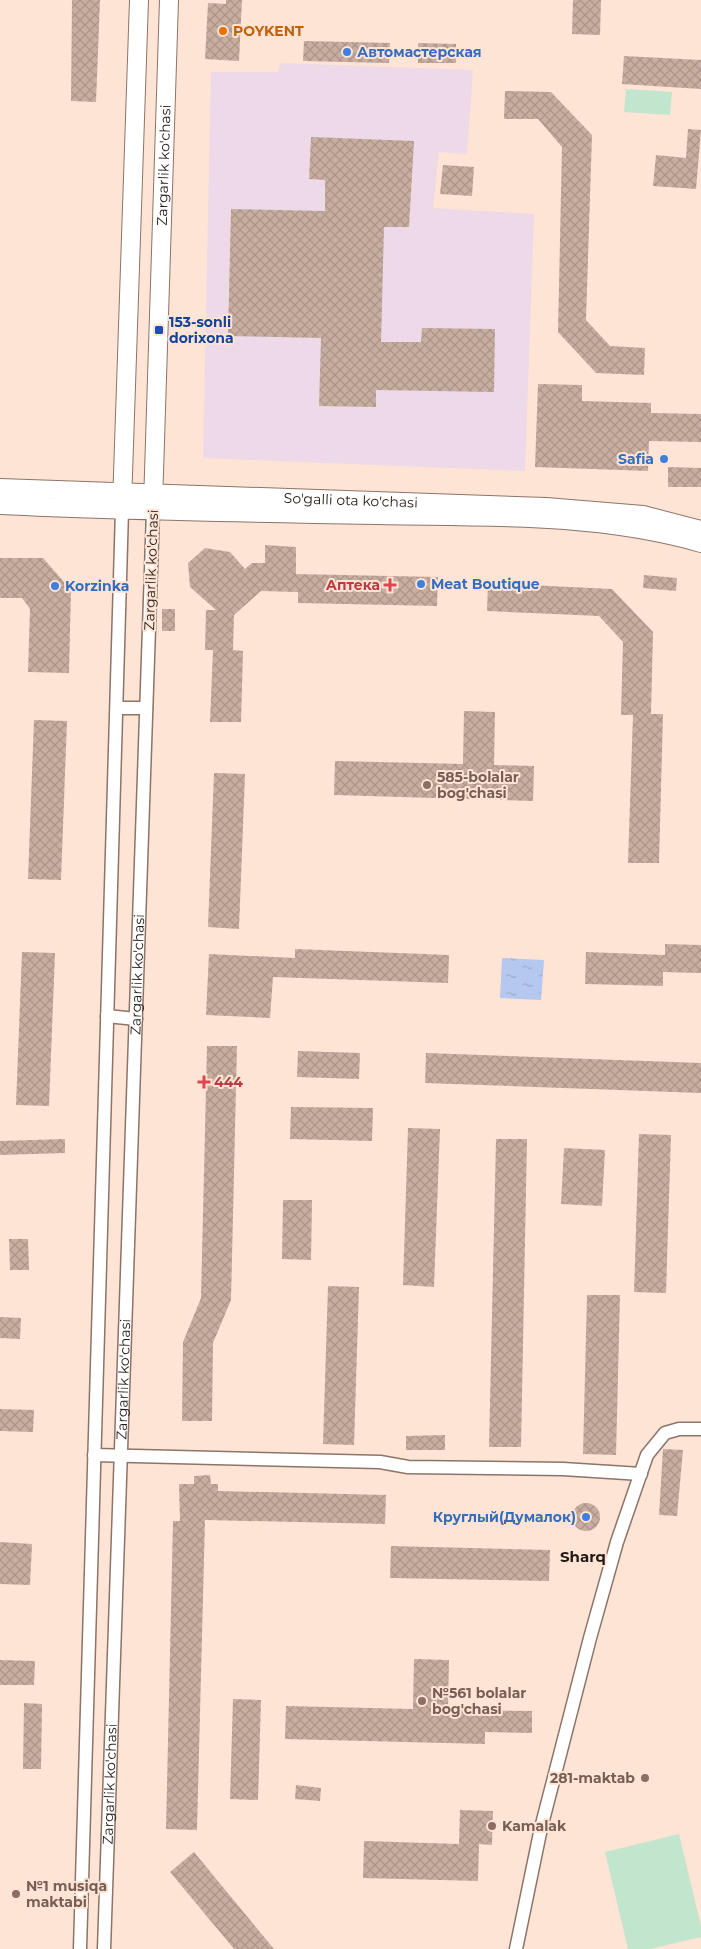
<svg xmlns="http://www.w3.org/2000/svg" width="701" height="1949" font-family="Montserrat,sans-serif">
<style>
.industrial{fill:#edd9e8}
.green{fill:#c2e5ce}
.water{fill:url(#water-ripples)}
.building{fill:url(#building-cross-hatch)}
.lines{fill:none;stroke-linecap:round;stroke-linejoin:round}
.minor-casing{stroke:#8c7468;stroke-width:15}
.secondary-casing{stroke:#8c7468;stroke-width:20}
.minor{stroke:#fff;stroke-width:12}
.secondary{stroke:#fff;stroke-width:18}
.food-dot{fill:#e8710a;stroke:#fee4d5;stroke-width:2}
.shop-dot{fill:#3f7fe0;stroke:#fee4d5;stroke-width:2}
.transit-dot{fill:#1a4fb4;stroke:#fee4d5;stroke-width:2}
.health-dot{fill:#e0444e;stroke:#fee4d5;stroke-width:2}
.education-dot{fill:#8d6e63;stroke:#fee4d5;stroke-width:2}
.labels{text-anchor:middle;stroke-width:4;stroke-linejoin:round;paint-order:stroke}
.food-label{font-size:14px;font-weight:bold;fill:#c56008;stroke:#fee4d5;text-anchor:start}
.shop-label{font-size:14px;font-weight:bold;fill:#366cbe;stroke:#fee4d5;text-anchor:start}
.street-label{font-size:14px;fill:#221914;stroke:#fee4d5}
.transit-label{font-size:14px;font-weight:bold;fill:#164399;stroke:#fee4d5;text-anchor:start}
.health-label{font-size:14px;font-weight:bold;fill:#be3a42;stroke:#fee4d5;text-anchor:end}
.education-label{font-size:14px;font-weight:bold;fill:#785e54;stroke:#fee4d5;text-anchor:start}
.neighbourhood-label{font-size:15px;font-weight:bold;fill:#221914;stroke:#fee4d5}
</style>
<defs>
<pattern id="water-ripples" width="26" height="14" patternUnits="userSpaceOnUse" patternTransform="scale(1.25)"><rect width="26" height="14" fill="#b5c8ef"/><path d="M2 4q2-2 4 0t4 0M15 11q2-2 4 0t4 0" fill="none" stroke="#9babcc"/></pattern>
<pattern id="building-cross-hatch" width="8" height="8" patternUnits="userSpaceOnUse" patternTransform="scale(1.25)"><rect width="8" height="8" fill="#c7aea0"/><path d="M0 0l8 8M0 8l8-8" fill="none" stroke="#ab9589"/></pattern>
</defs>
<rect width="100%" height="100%" fill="#fee4d5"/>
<path class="industrial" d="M 281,63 L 473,70 L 467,154 L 439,152 L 433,208 L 534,214 L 525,471 L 203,458 L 211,72 L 278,72 Z"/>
<path class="green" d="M 626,89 L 672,92 L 670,115 L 624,112 Z
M 679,1834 L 701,1926 L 701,1937 L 650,1949 L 628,1949 L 605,1852 Z"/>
<path class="water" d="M 502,958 L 544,960 L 541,1000 L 500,998 Z"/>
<path class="building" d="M 72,0 L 100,0 L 96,102 L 71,101 Z
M 226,0 L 242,0 L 239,61 L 205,59 L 208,3 L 226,4 Z
M 573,0 L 601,0 L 600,35 L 572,34 Z
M 304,41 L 390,43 L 389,63 L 303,61 Z
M 418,43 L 456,44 L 456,63 L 418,63 Z
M 624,56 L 701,60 L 701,89 L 622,84 Z
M 505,91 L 551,92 L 592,135 L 586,320 L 610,346 L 645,348 L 644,375 L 596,373 L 558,332 L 562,147 L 538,119 L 504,119 Z
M 688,129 L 701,130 L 696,189 L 653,186 L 656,155 L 686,158 Z
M 311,137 L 414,141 L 409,227 L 384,227 L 381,342 L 421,342 L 422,328 L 495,329 L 494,392 L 376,390 L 376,407 L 319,406 L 321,338 L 228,336 L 231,209 L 325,211 L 325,180 L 309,179 Z
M 443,165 L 474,167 L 472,196 L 440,194 Z
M 538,384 L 582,385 L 582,401 L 651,403 L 651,413 L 701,414 L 701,442 L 649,441 L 648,471 L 535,467 Z
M 668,467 L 701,468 L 701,487 L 668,487 Z
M 265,545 L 296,547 L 296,574 L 438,577 L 437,606 L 298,603 L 298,592 L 261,591 L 234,615 L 233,650 L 243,651 L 241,722 L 210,722 L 213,650 L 205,650 L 206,610 L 216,610 L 190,587 L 188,563 L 205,548 L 230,552 L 245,569 L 252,563 L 265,563 Z
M 0,558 L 43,558 L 71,590 L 69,673 L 28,672 L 30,609 L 22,598 L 0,598 Z
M 644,575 L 677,578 L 676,591 L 643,588 Z
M 488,583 L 612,589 L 653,632 L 651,714 L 663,714 L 659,863 L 628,863 L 633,715 L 621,715 L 623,642 L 599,616 L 487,611 Z
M 162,609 L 175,609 L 175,631 L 162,631 Z
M 464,711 L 495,712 L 494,765 L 534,766 L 533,801 L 334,795 L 335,761 L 463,764 Z
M 34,720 L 67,721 L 61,880 L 28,879 Z
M 214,773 L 245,774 L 239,929 L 208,927 Z
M 665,944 L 701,945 L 701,973 L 663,972 L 663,986 L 585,984 L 586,952 L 665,955 Z
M 295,949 L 449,955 L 448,983 L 273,977 L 270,1018 L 206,1015 L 209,954 L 295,958 Z
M 22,952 L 55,953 L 49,1106 L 16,1105 Z
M 207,1046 L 237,1046 L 231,1300 L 213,1343 L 212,1421 L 182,1421 L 183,1342 L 201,1298 Z
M 298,1051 L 360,1053 L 359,1079 L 297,1077 Z
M 426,1053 L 701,1063 L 701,1093 L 425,1083 Z
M 291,1107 L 373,1108 L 372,1141 L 290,1139 Z
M 408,1128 L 440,1129 L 434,1287 L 403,1285 Z
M 639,1134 L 671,1135 L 666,1293 L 634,1292 Z
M 65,1139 L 65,1153 L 0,1155 L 0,1141 Z
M 496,1139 L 527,1139 L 521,1447 L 489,1447 Z
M 564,1148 L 605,1150 L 602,1206 L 561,1204 Z
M 283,1200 L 312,1200 L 311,1260 L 282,1259 Z
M 9,1239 L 28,1239 L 29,1270 L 10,1270 Z
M 328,1286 L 359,1287 L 354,1445 L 323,1444 Z
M 587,1295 L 620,1295 L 616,1455 L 583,1454 Z
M 0,1317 L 21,1318 L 20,1339 L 0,1338 Z
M 0,1409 L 34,1410 L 33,1432 L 0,1431 Z
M 445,1435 L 445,1450 L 406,1450 L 406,1436 Z
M 663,1449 L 683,1450 L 677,1516 L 659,1515 Z
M 210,1475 L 211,1484 L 218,1484 L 218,1491 L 386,1495 L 385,1524 L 205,1520 L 197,1830 L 166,1829 L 173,1521 L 180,1521 L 179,1484 L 194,1484 L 194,1476 Z
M572 1517a14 14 0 1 1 28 0a14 14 0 1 1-28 0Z
M 0,1542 L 32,1544 L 30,1585 L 0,1584 Z
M 391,1546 L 550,1550 L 549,1581 L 390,1578 Z
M 414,1659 L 449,1660 L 448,1710 L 532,1711 L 532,1733 L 485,1732 L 485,1744 L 285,1739 L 286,1706 L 413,1709 Z
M 0,1660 L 35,1661 L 34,1685 L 0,1685 Z
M 233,1699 L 261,1700 L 258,1800 L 230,1799 Z
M 24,1703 L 42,1704 L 41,1769 L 23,1769 Z
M 296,1785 L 321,1788 L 320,1801 L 295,1799 Z
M 460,1810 L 493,1811 L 492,1845 L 479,1844 L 478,1881 L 363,1878 L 364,1841 L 459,1844 Z
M 194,1852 L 274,1949 L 234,1949 L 170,1872 Z"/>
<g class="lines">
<defs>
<g id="minor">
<path d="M 117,708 L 146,708"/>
<path d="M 107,1016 L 136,1019"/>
<path d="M 94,1455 L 380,1462 L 408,1467 L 563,1469 L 641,1474"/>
<path d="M 80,1949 L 122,510"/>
<path id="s1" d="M 104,1949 L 153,511"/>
<path d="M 516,1949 L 541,1828 L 590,1638 L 617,1542 L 647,1455 L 665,1433 L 679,1429 L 701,1429"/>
</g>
<g id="secondary">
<path id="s2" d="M 0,488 L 546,507 L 643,515 L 701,530"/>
<path d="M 122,504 L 139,0"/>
<path id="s3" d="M 153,504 L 169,0"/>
<path d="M 0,505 C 126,511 252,513 378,515 C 486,517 596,513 701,543"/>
</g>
</defs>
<use href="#minor" class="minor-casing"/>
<use href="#secondary" class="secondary-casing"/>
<use href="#minor" class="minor"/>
<use href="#secondary" class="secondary"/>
</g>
<circle class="food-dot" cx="223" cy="31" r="5"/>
<g class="shop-dot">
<circle cx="347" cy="52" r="5"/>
<circle cx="664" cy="459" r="5"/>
<circle cx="421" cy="584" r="5"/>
<circle cx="55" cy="586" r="5"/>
<circle cx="586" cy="1517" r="5"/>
</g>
<rect class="transit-dot" x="154" y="325" width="10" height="10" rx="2.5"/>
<g class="health-dot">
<path d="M387.5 577.5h5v5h5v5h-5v5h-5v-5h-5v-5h5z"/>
<path d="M201.5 1074.5h5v5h5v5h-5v5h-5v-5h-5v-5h5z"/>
</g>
<g class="education-dot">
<circle cx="427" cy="785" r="5"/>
<circle cx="422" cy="1701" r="5"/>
<circle cx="645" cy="1778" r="5"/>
<circle cx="492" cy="1826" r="5"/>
<circle cx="16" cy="1894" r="5"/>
</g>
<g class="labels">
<g class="food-label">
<text x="233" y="36">POYKENT</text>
</g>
<g class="shop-label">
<text x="357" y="57">Автомастерская</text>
<text x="654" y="464" text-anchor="end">Safia</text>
<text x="431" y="589">Meat Boutique</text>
<text x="65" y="591">Korzinka</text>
<text x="576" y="1522" text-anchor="end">Круглый(Думалок)</text>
</g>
<g class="street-label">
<text dy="5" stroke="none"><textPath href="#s3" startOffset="339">Zargarlik ko'chasi</textPath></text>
<text dy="5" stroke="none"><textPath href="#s2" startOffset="351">So'galli ota ko'chasi</textPath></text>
<text transform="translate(151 570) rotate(-88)" y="5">Zargarlik ko'chasi</text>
<text dy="5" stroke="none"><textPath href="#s1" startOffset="975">Zargarlik ko'chasi</textPath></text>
<text dy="5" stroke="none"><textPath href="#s1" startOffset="570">Zargarlik ko'chasi</textPath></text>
<text dy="5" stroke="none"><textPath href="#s1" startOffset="165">Zargarlik ko'chasi</textPath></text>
</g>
<g class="transit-label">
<text x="169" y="327">153-sonli<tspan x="169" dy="16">dorixona</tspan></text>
</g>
<g class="health-label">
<text x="380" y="590">Аптека</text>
<text x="214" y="1087" text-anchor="start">444</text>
</g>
<g class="education-label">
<text x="437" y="782">585-bolalar<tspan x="437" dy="16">bog'chasi</tspan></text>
<text x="432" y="1698">№561 bolalar<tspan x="432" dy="16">bog'chasi</tspan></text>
<text x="635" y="1783" text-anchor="end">281-maktab</text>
<text x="502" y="1831">Kamalak</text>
<text x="26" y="1891">№1 musiqa<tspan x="26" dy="16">maktabi</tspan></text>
</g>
<g class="neighbourhood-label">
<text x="583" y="1562">Sharq</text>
</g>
</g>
</svg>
